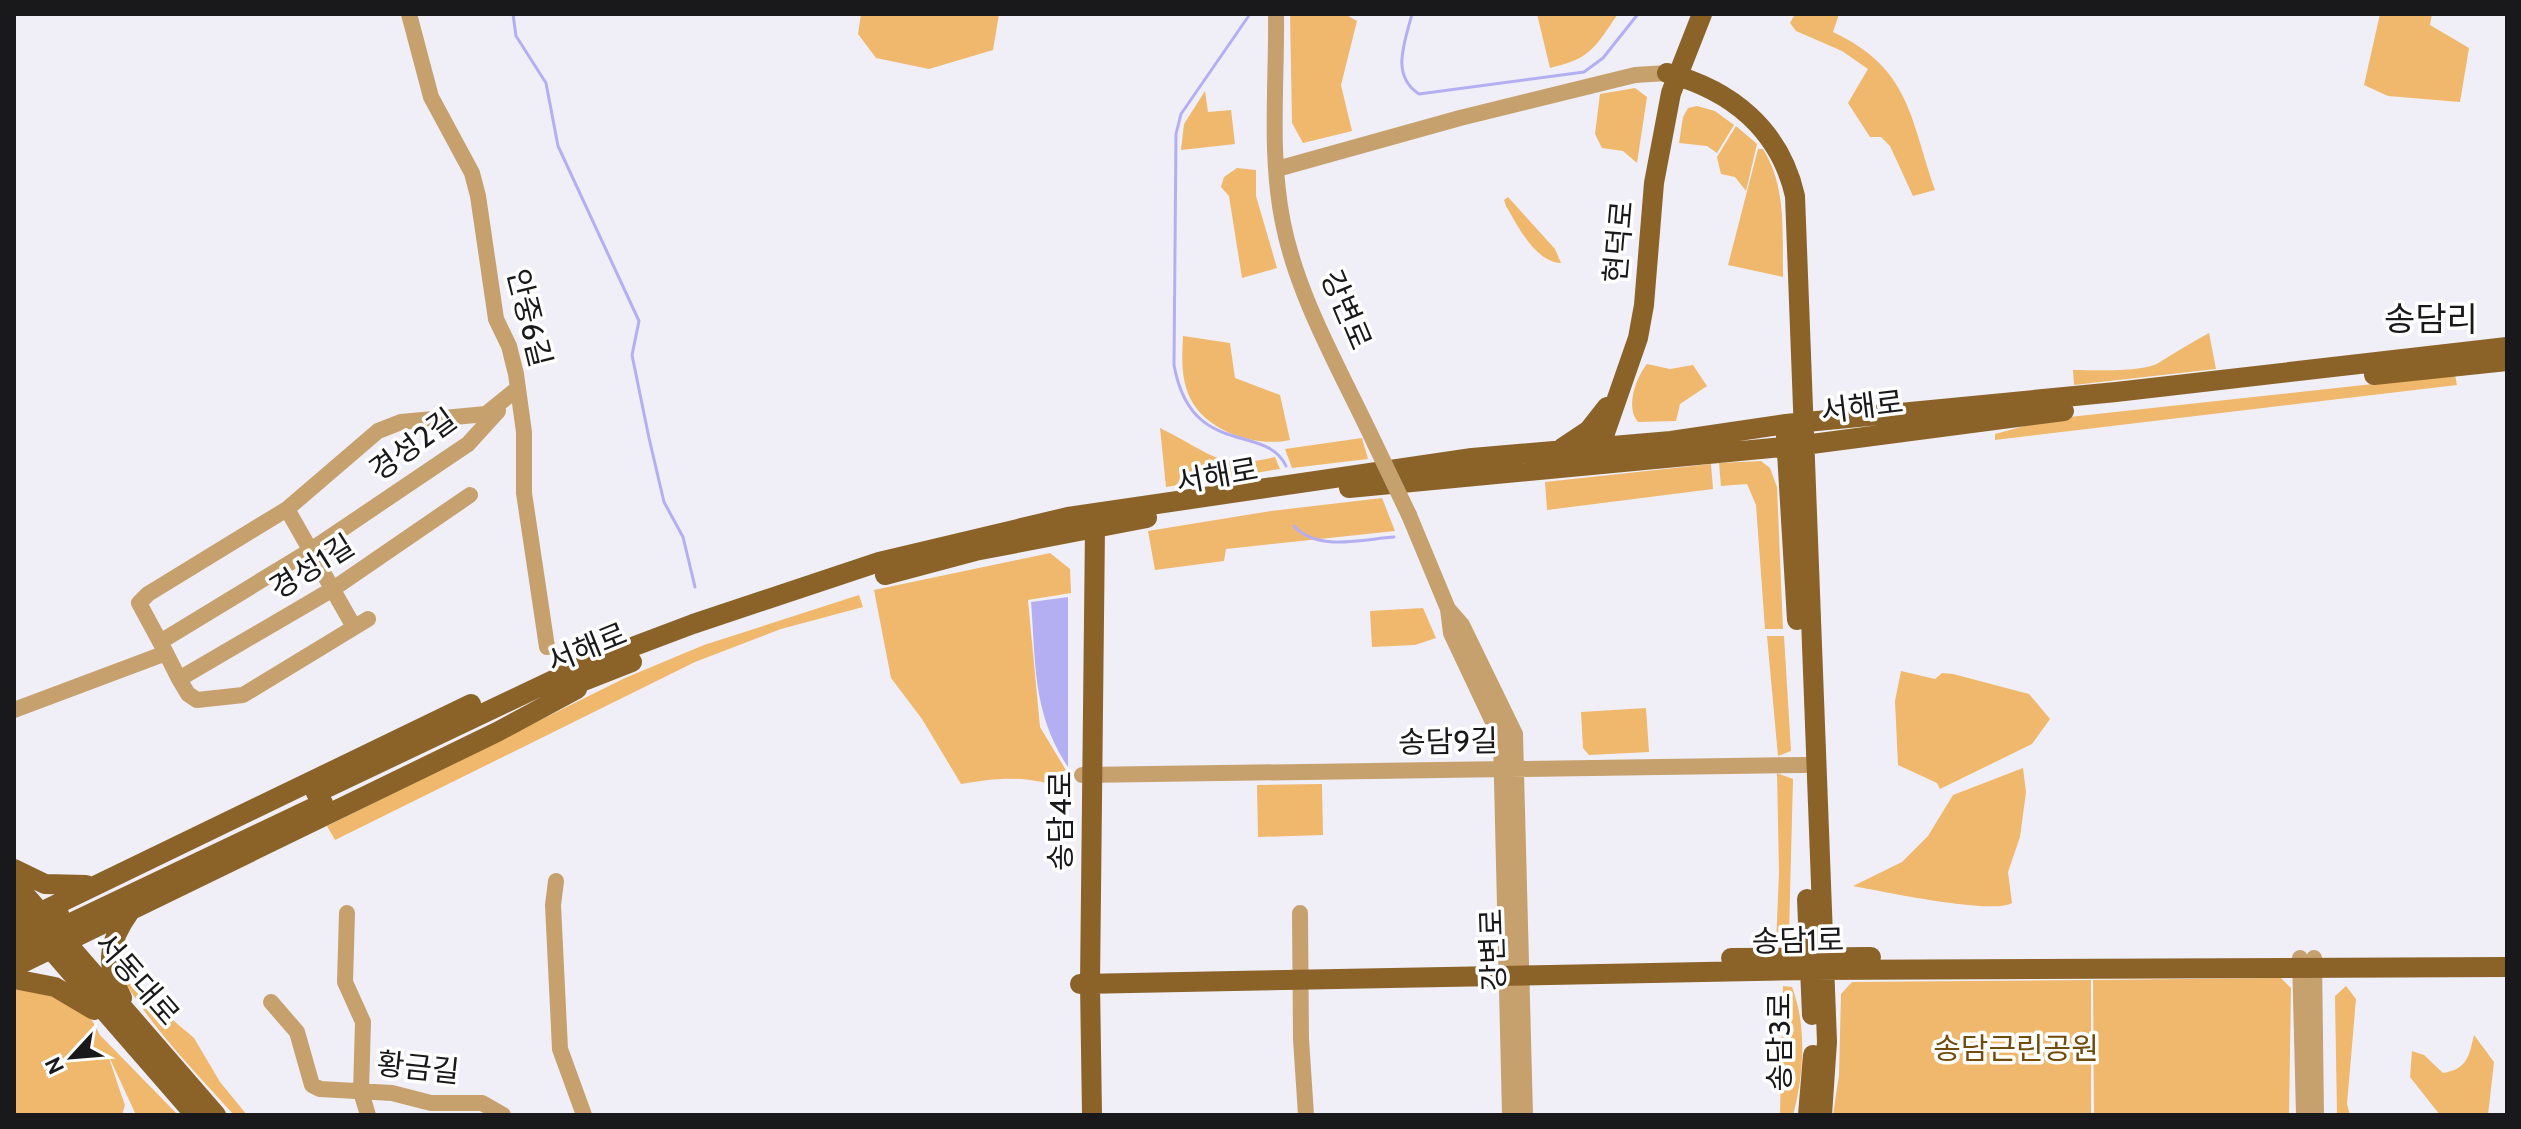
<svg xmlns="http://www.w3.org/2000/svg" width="2521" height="1129" font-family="Cabin,'Noto Sans KR',sans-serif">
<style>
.green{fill:#efb86c}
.water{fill:#b4aff2}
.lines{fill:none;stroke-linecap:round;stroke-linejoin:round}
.stream{stroke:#b4aff2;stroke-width:3}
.minor{stroke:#c6a16e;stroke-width:16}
.major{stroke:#8b6328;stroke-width:20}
.minor-bridge{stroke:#c6a16e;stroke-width:16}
.major-bridge{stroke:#8b6328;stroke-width:20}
.labels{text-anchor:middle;stroke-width:7;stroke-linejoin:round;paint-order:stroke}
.street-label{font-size:30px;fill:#19191b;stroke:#fff}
.park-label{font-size:30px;fill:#724c0d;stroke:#fff}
.quarter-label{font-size:34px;fill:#19191b;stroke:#fff}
</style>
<rect width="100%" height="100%" fill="#f0eff7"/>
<path class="green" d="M 861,14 L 999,14 L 993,50 L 929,69 L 876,58 L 858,34 Z
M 1290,14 L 1345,14 L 1357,21 L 1341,85 L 1352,131 L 1303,143 L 1292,123 Z
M 1537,14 L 1618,14 C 1594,48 1592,58 1550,68 Z
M 1795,14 L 1839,14 L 1833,32 C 1910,68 1910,118 1935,190 L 1913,196 L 1890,146 L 1881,137 L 1870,137 L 1848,103 L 1868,69 L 1842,51 L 1796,31 L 1790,23 Z
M 2380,14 L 2432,14 L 2430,25 L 2469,48 L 2460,102 L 2388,96 L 2364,85 Z
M 1635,88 L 1647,97 L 1637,163 L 1623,151 L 1602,148 L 1595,134 L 1600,94 Z
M 1205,91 L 1208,112 L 1231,110 L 1235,144 L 1181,150 L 1184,124 Z
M 1697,106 L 1715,111 L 1734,125 L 1717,153 L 1707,146 L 1679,143 L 1683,117 L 1688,108 Z
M 1736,126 L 1757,144 L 1746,191 L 1735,177 L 1721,174 L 1717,157 Z
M 1758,149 L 1763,149 C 1787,188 1782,232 1783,277 L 1728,265 Z
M 1237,168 L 1256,170 L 1256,196 L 1277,268 L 1242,278 L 1229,196 L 1221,187 L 1224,177 Z
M 1508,197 L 1555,249 L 1561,263 C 1535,262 1518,226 1506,206 L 1504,200 Z
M 2209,333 L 2216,369 L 2074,385 L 2073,370 C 2093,370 2144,373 2160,362 C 2176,352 2192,342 2209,333 Z
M 1183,336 L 1230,343 L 1235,378 L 1280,395 L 1290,440 C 1255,448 1201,430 1188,393 C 1181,375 1182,355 1183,336 Z
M 1647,364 L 1670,369 L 1693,365 L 1707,386 L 1680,404 L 1676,421 L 1638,422 C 1625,407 1636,378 1647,364 Z
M 2455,375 L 2457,385 L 1995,440 L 1995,434 L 2051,419 Z
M 1160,428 C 1210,452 1218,471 1275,457 L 1280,469 L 1166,487 Z
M 1362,438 L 1368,459 L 1292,468 L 1285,449 Z
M 1761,461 L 1770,468 L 1777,487 L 1783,629 L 1765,629 L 1756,505 L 1747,484 L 1721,486 L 1719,463 Z
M 1711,464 L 1713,489 L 1547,510 L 1545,482 Z
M 1382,498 L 1395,531 L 1226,549 L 1224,561 L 1155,570 L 1148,531 L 1271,511 Z
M 1050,553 L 1070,569 L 1071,593 L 1028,600 L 1040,727 L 1067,772 L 1067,790 C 1030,775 1000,777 961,784 L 922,719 L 891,678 L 874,590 Z
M 859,595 L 863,607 L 781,629 L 695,662 L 335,840 L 327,826 L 625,678 L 704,645 Z
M 1423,608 L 1436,638 L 1415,645 L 1372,647 L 1370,611 Z
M 1767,636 L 1784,636 L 1791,751 L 1778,756 Z
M 1901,671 L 1935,679 L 1942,673 L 1953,674 L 2029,694 L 2050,719 L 2032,744 L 1940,789 L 1937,783 L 1898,765 L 1895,701 Z
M 1646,708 L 1649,752 L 1589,755 L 1583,748 L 1581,712 Z
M 2023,768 L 2026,792 L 2020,837 L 2008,872 L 2012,903 C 1993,915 1880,891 1853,886 L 1902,862 L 1928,836 L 1953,795 Z
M 1777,773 L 1793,779 L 1789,934 L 1776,946 L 1779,872 Z
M 1322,784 L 1323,835 L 1258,837 L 1257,785 Z
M 121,976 L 194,1038 L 220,1082 L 247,1115 L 234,1115 C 194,1071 152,1028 121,976 Z
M 2281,978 L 2291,988 L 2289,1115 L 2094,1115 L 2093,980 Z
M 2091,980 L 2091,1115 L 1833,1115 L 1839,1075 L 1841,994 L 1852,982 Z
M 1783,986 L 1792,987 C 1807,1026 1804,1075 1793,1115 L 1780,1115 Z
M 2346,986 L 2356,999 L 2347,1104 L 2350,1115 L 2337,1115 L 2335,996 Z
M 14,989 C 38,989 78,1001 93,1022 C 107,1045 115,1079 125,1105 L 122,1115 L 14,1115 Z
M 98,1033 L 178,1115 L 136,1115 Z
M 2474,1035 L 2494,1062 L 2488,1115 L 2440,1115 L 2410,1077 L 2412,1051 L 2424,1055 L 2443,1073 C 2467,1069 2469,1057 2474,1035 Z"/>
<path class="water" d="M 1068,597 L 1068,767 C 1032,713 1036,663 1031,602 Z"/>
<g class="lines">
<path class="stream" d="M 513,14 L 516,36 L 546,83 L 558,146 L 639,321 L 632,355 L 649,438 L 664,502 L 683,537 L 695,587
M 515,14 L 539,14
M 1250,14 L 1181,114 L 1176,134 L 1174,365 C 1191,460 1266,422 1286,466
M 1412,14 C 1405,42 1390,75 1419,94 L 1584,72 L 1603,58 L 1638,14
M 1294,526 C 1317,552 1363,539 1394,537"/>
<path class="minor" d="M 409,14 L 431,97 L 472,173 L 478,196 L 496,319 L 509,346 L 516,374 L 524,432 L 524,493 L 547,647
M 1276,14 C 1277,82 1269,155 1283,223 C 1298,299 1342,373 1375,444
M 1277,169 L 1460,118 L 1635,75 L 1667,73
M 287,509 L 354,627
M 1409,515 L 1448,609 L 1451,633 L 1501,739 L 1510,1115
M 1449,610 L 1462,625 L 1515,734 L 1525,1115
M 160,642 L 311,550 L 468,444 L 498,411
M 166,653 L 139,603 L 148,594 L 287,509 L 378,431 L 401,422 L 486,414 L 517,389
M 179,679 L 188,694 L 197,700 L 243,695 L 368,619
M 14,710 L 166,653 L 179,679 L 333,589 L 470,495
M 1082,775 L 1805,765
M 556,881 L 553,905 L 560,1049 L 584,1115
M 347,913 L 345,982 L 363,1022 L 361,1092 L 368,1115
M 1300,913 L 1301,1039 L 1306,1115
M 2300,958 L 2304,1115
M 2314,958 L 2316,1115
M 271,1002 L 297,1032 L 312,1085 L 320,1089 L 392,1093 L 431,1103 L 482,1103 L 503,1115"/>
<path class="major" d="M 1667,73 C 1732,90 1780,130 1795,196 L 1827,1042 L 1822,1115
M 2374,375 L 2507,361
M 1786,436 L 1797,620
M 1562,448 L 1589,430 L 1607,407
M 1597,456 L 1638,338 L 1644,305 L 1654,183 L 1671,93 L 1702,14
M 1349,488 L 1804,445 L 2064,411
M 885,575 L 975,551 L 1147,518
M 561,690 L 632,662
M 316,793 L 587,664 L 693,624 L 879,562 L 1068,517 L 1472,458 L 1671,441 L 1786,424 L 2116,392 L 2507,347
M 14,869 L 45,884 L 86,885
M 14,882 L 216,1115
M 1807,899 L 1812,1015
M 14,907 L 195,1115
M 14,925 L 471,704
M 1731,958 L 1871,957
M 14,967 L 497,732 L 577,689
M 14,979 L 55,987 L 94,1010
M 1080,984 L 1810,970 L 2507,967
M 122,998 C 105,966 108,942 129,913
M 1092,1115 L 1090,984 L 1095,527
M 1808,1115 L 1813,1055"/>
<path class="minor-bridge" d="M 1375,444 L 1409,515"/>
<path class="major-bridge" d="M 14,935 L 59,914
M 14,950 L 323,803"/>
</g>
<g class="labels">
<g class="street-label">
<text transform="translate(1619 242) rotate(-85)" y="10">현덕로</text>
<text transform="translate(1346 310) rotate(67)" y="10">강변로</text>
<text transform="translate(529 318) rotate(76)" y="10">안중6길</text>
<text transform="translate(1862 407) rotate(-7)" y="10">서해로</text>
<text transform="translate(413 445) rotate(-36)" y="10">경성2길</text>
<text transform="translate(1217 476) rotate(-10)" y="10">서해로</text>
<text transform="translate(312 567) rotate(-32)" y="10">경성1길</text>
<text transform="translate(587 648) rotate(-22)" y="10">서해로</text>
<text transform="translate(1448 742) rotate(-1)" y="10">송담9길</text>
<text transform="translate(1061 821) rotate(-90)" y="10">송담4로</text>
<text transform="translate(1798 941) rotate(-1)" y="10">송담1로</text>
<text transform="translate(1493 950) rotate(-92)" y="10">강변로</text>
<text transform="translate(137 979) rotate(49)" y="10">서동대로</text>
<text transform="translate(1780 1042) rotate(-90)" y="10">송담3로</text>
<text transform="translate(418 1068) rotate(6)" y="10">황금길</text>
</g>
<g class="park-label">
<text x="2016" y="1059">송담근린공원</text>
</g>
<g class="quarter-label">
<text x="2431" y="331">송담리</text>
</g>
</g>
<rect width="2521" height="1129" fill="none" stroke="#19191b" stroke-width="32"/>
<g transform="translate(72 1057) rotate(244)" stroke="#ffffff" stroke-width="6" paint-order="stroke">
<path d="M0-6L14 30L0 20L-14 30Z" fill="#19191b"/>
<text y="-12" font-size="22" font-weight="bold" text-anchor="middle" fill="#19191b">N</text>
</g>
</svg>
